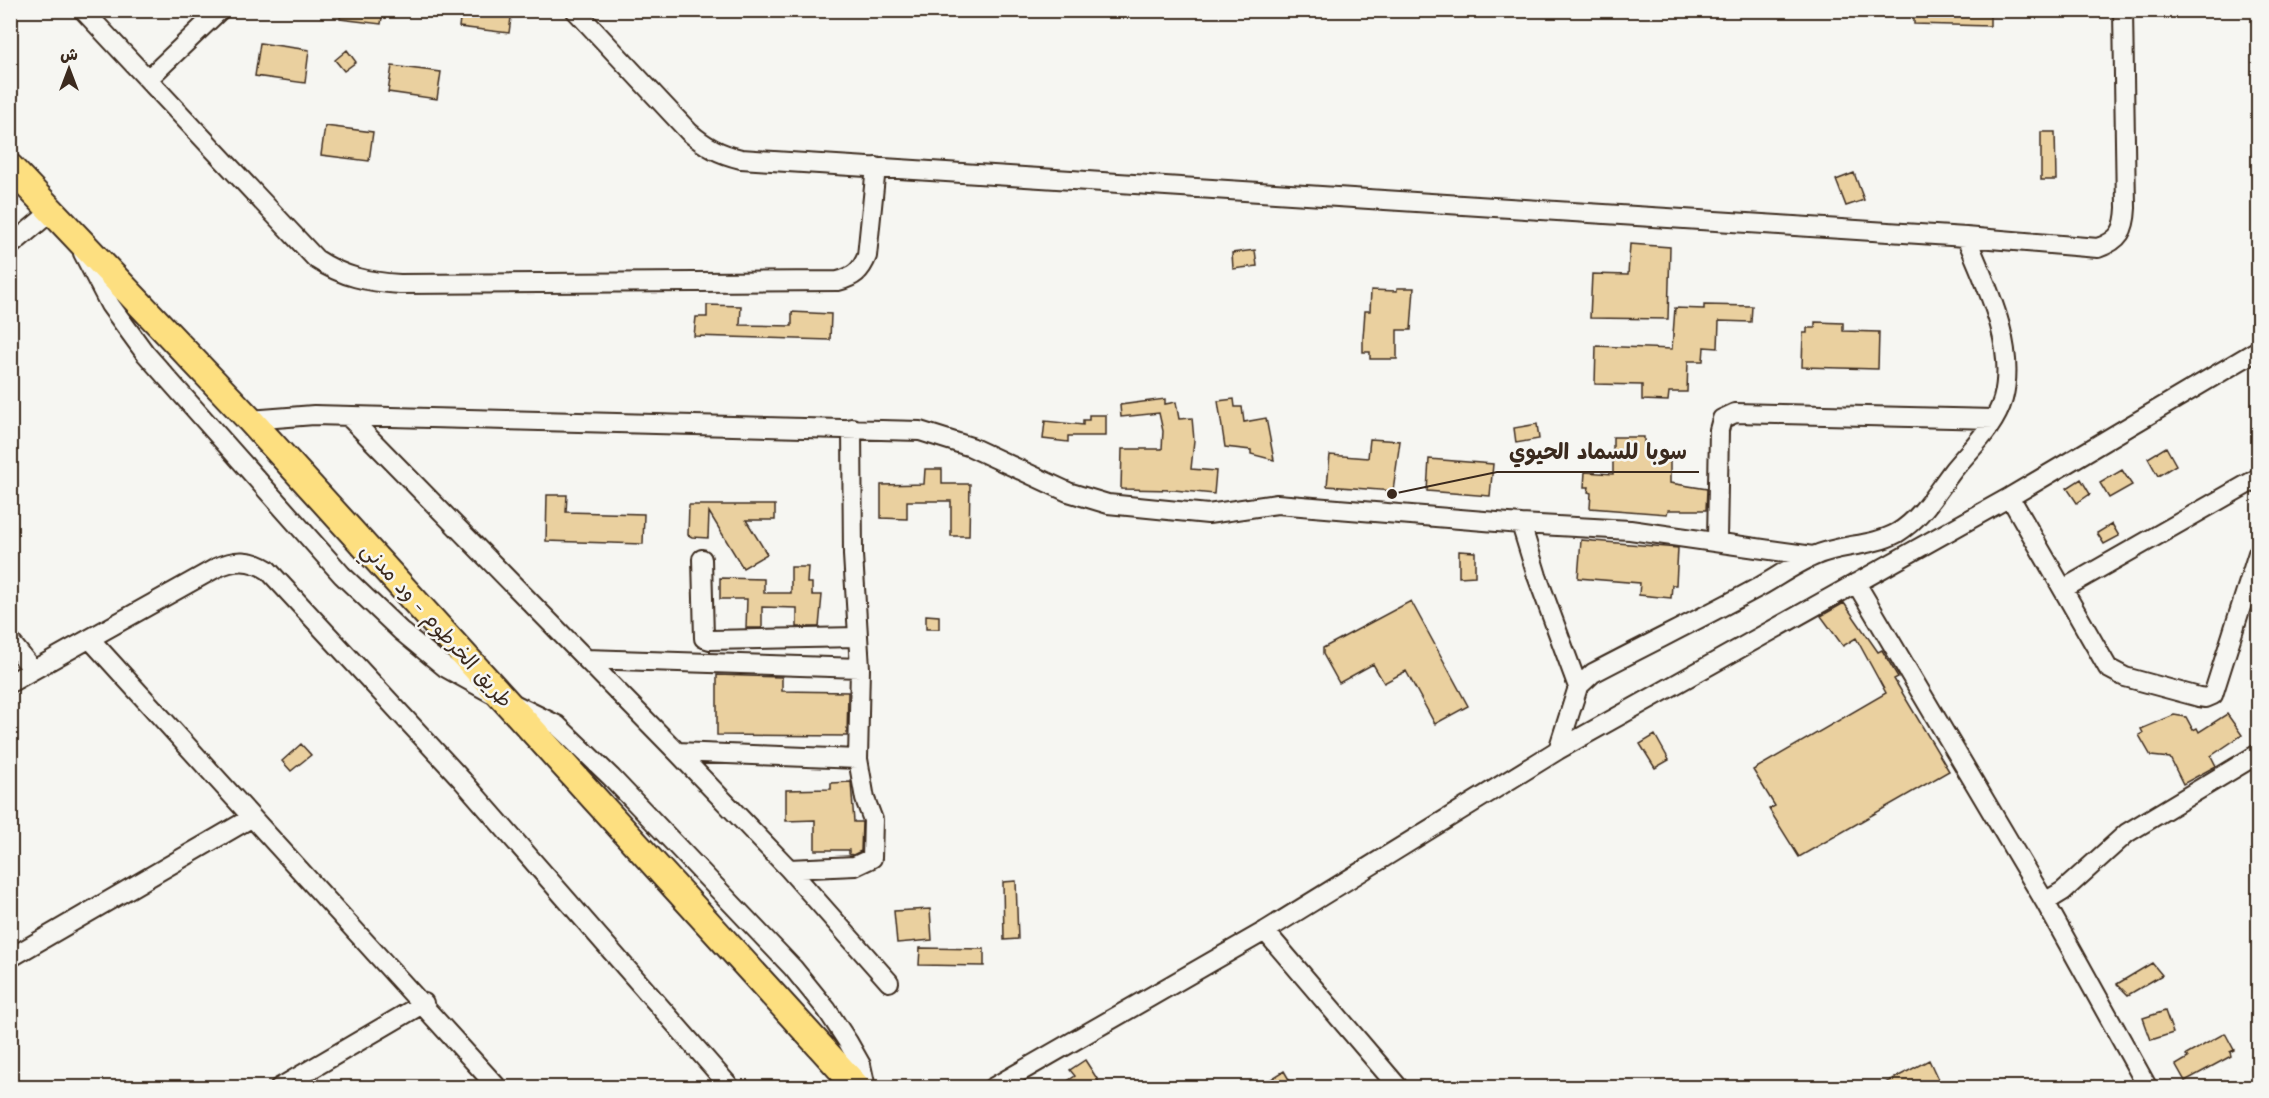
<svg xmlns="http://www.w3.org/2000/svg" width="2269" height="1098" font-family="'Comic Neue','Playpen Sans Arabic',sans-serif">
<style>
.building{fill:#ead09f;stroke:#3b2a1e;stroke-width:1.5}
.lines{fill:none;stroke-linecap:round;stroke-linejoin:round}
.minor-casing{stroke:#3b2a1e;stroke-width:22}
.highway-casing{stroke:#3b2a1e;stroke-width:30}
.minor{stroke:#f6f6f2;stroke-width:18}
.highway{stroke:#fddf80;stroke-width:26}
.labels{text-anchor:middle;stroke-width:5;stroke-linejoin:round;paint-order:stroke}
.street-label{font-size:21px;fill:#3b2a1e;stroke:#f6f6f2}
.leader{fill:none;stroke:#3b2a1e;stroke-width:2}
.callout-dot{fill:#3b2a1e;stroke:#f6f6f2;stroke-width:2}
.callout-label{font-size:22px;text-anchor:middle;font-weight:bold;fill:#3b2a1e;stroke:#f6f6f2;stroke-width:5;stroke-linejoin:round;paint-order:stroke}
</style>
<rect width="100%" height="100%" fill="#f6f6f2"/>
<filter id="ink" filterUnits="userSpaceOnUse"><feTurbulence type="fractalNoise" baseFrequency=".0167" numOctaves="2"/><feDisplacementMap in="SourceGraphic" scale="12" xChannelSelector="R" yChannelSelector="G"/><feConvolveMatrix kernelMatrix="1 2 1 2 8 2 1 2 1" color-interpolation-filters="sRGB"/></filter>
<g filter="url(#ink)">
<path class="building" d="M 341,10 L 383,10 L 381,24 L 340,19 Z
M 461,10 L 512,10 L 509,33 L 459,27 Z
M 1914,10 L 1990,10 L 1990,26 L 1914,24 Z
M 260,43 L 309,50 L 305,83 L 255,76 Z
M 347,50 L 356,62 L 344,71 L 335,60 Z
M 392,66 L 441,72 L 437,99 L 388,92 Z
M 325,126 L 373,132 L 369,161 L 321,155 Z
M 2041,132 L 2055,132 L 2056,180 L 2041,180 Z
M 1854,173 L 1864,200 L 1846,206 L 1836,180 Z
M 1630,244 L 1670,247 L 1668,319 L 1590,318 L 1592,274 L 1628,275 Z
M 1255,250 L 1257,266 L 1233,269 L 1232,253 Z
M 1397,288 L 1414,288 L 1411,330 L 1397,330 L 1397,359 L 1370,359 L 1370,352 L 1363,352 L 1363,338 L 1365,311 L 1370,311 L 1371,290 L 1397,291 Z
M 707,305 L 741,306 L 740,325 L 792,326 L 792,312 L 831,314 L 830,340 L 694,336 L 696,317 L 707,317 Z
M 1704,305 L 1752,306 L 1751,322 L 1719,321 L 1718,348 L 1704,347 L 1703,361 L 1688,361 L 1687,392 L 1669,392 L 1668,401 L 1642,400 L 1642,385 L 1595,384 L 1596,346 L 1672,349 L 1675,308 L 1704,309 Z
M 1815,322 L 1843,323 L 1843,331 L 1879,332 L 1878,369 L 1802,367 L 1803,333 L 1807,333 L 1807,328 L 1815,328 Z
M 1165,399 L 1165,404 L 1176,402 L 1179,419 L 1192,418 L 1194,440 L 1191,469 L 1216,471 L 1214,494 L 1174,490 L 1121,489 L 1122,449 L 1162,449 L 1163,431 L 1159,413 L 1121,417 L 1120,405 Z
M 1234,399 L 1235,407 L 1242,407 L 1244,422 L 1266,418 L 1274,460 L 1251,454 L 1251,450 L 1225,447 L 1218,401 Z
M 1089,415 L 1106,415 L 1106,436 L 1068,436 L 1068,442 L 1043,439 L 1045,421 L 1083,425 L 1083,420 L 1089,420 Z
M 1537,424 L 1539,439 L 1516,443 L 1514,428 Z
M 1613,437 L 1644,437 L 1644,457 L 1670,457 L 1670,483 L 1707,489 L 1706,510 L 1668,510 L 1667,514 L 1590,508 L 1591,493 L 1588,492 L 1589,487 L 1584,487 L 1585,472 L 1613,474 Z
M 1370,439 L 1400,441 L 1393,491 L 1327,486 L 1330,455 L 1368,458 Z
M 2166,447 L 2176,465 L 2158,476 L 2148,458 Z
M 1429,459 L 1493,464 L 1490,496 L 1427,491 Z
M 925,469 L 942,469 L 942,484 L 970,484 L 969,536 L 951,536 L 951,501 L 907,501 L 907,519 L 881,518 L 881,485 L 924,484 Z
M 2122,470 L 2132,485 L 2109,498 L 2100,483 Z
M 2081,479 L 2090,494 L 2077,503 L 2067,488 Z
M 547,495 L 567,495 L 566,512 L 644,514 L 643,544 L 546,541 Z
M 689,505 L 775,505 L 775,520 L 746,520 L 767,554 L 743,568 L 709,512 L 708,538 L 692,537 L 688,535 Z
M 2112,524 L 2119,536 L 2104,544 L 2097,533 Z
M 1581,540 L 1678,548 L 1676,585 L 1672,585 L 1671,598 L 1639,595 L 1640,583 L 1578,578 Z
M 1459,551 L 1475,552 L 1475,576 L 1459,577 Z
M 791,567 L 808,567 L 807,583 L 812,583 L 812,595 L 822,595 L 819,627 L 797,627 L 797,608 L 762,607 L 762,628 L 746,628 L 747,599 L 720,599 L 720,578 L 764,579 L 764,593 L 791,593 Z
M 1411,601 L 1468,706 L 1435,724 L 1406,671 L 1384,683 L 1373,664 L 1339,683 L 1323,654 L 1323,648 Z
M 1844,603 L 1878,652 L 1882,650 L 1898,677 L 1894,679 L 1949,771 L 1799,857 L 1769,809 L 1775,806 L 1753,770 L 1886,693 L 1856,638 L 1843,646 L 1821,616 Z
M 926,615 L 939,616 L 939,629 L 926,629 Z
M 717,675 L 782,677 L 782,691 L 848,692 L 847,736 L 717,735 Z
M 2227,714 L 2242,735 L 2211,756 L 2216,766 L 2183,784 L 2170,758 L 2151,756 L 2139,735 L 2143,733 L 2141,729 L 2174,715 L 2186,717 L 2193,730 L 2197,728 L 2199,732 Z
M 1655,735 L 1669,760 L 1655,768 L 1640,744 Z
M 301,744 L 311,755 L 291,771 L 282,761 Z
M 851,782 L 854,822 L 862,822 L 861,851 L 853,855 L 849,854 L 849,850 L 815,850 L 815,820 L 786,821 L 786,790 L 831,789 L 831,783 Z
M 1016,881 L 1018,939 L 1004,940 L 1003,882 Z
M 930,909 L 932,940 L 897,943 L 894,911 Z
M 920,948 L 984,949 L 984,966 L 919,965 Z
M 2152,963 L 2162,975 L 2128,995 L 2117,984 Z
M 2165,1011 L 2173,1033 L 2151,1040 L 2143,1018 Z
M 2225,1033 L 2234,1050 L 2230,1052 L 2231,1056 L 2185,1081 L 2176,1065 L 2188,1058 L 2186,1055 Z
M 1085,1060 L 1103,1088 L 1057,1088 L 1075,1076 L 1070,1070 Z
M 1929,1060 L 1942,1088 L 1876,1088 Z
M 1284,1071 L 1294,1088 L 1257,1088 Z"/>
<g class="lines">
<defs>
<path id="minor" d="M 83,10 L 316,259 C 343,277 368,282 400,284 L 838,281 C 854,277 861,271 867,256 L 876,167
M 575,10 L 689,132 C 706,147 720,154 741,159 L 1966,237 C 1986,285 2017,346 2003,399 C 1995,427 1972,447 1954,469 C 1937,491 1922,518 1897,533 C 1871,547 1840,544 1814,556 C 1795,564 1777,577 1759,587 C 1704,617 1648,644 1593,673 L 1578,687 L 1558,750
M 148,79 L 220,10
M 1966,237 L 2098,248 C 2120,240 2125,230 2126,208 L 2123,10
M 10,246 L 52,211
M 83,253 L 110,305 L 145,353 L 342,575 L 401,631 L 446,668 L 491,693
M 349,417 L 677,752 L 789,869 L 889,982
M 250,420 L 314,415 L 920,431 L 971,447 L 1068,492 L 1108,504 L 1208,514 L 1277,504 L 1521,524 L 1537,576 L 1578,687
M 2010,497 L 2108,668 L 2125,677 L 2199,697 L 2206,698 L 2213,695 L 2258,553
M 1521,524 L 1630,530 L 1813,556
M 1717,540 L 1719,430 L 1722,419 L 1735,413 L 1994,419
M 702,559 L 704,638 L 710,640 L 858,637
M 1856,583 L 2045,902 L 2063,891 L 2127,833 L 2258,754
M 2063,589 L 2258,478
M 90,639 L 498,1088
M 10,641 L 33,670
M 586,659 L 860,668
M 10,683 L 216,568 C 235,559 250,559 268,570 L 462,780 L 731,1088
M 516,705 L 557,725 L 612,778 L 793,968 L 827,1010 L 848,1042 L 861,1065 L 866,1088
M 677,752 L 858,759
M 789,869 L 855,866 L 872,858 L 873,820 L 865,799 L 858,759 L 860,668 L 853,555 L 852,428
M 2045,902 L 2148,1088
M 1265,931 L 1399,1088
M 10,958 L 251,818
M 279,1088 L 424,1003
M 992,1088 L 1265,931 L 1558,750 L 2010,497 L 2258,350"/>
<path id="highway" d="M 10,167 L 250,420 L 858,1088"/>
</defs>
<use href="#minor" class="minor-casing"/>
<use href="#highway" class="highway-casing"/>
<use href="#minor" class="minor"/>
<use href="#highway" class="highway"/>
</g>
</g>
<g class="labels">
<g class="street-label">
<text transform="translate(437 625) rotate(48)" y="7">طريق الخرطوم - ود مدني</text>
</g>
</g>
<path class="leader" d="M1392 494L1497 472H1699"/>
<circle class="callout-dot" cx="1392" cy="494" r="6"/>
<g class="callout-label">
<text x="1598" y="459">سوبا للسماد الحيوي</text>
</g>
<rect width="2269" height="1098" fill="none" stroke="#f6f6f2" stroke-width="36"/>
<rect x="18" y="18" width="2233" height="1062" fill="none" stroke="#3b2a1e" stroke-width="2" filter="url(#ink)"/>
<g transform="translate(69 69)" stroke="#f6f6f2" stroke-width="4.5" paint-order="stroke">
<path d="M0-4.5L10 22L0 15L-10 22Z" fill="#3b2a1e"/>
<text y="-9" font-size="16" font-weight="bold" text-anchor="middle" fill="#3b2a1e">ش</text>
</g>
</svg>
